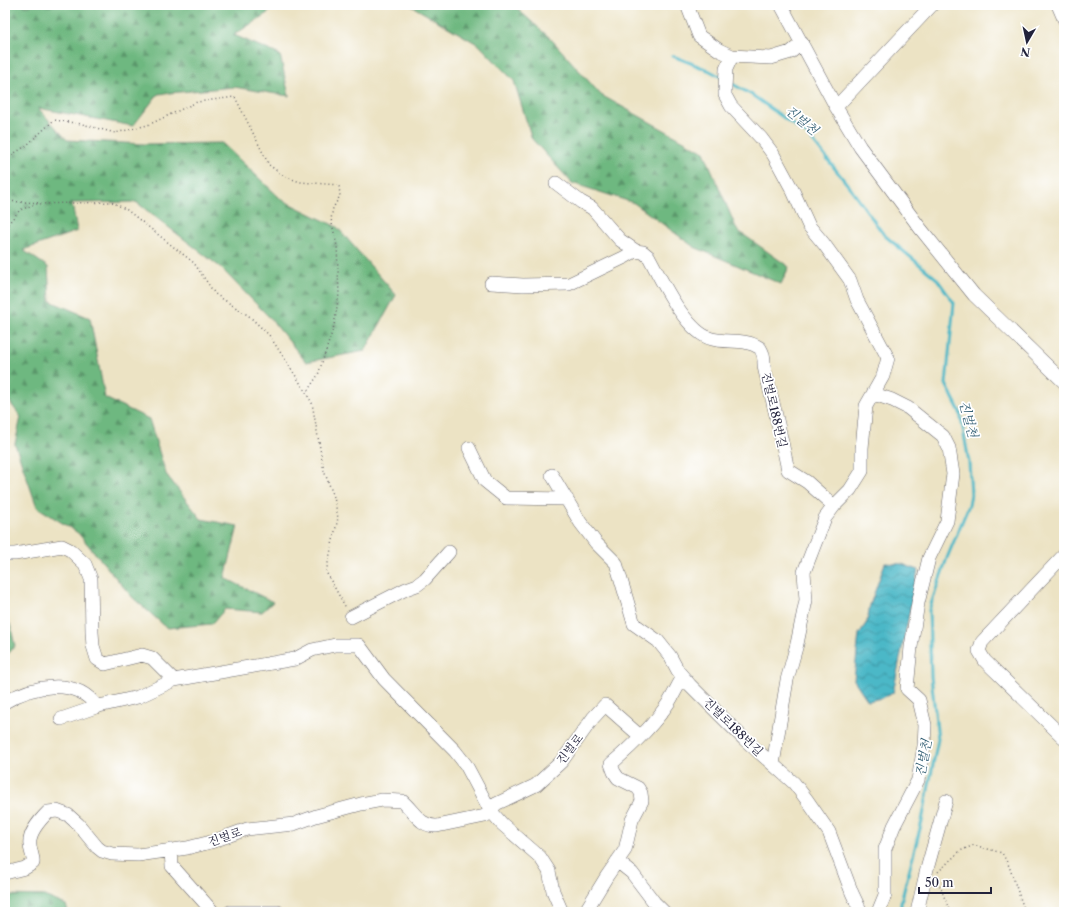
<svg xmlns="http://www.w3.org/2000/svg" width="1069" height="917" font-family="'Libre Caslon Text','Noto Serif KR',serif">
<style>
.forest{fill:url(#forest-firs);stroke:#486d5e}
.water{fill:url(#water-waves);stroke:#366d81}
.lines{fill:none;stroke-linecap:round;stroke-linejoin:round}
.stream{stroke:#4bb8c7;stroke-width:3}
.minor-casing{stroke:#69666b;stroke-width:14}
.path{stroke:#69666b;stroke-width:1.5;stroke-dasharray:1 3;stroke-linecap:butt}
.minor{stroke:#fff;stroke-width:13}
.labels{text-anchor:middle;stroke-width:3.5;stroke-linejoin:round;paint-order:stroke}
.street-label{font-size:12px;fill:#22223b;stroke:#fff}
.water-label{font-size:13px;font-style:italic;fill:#325e73;stroke:#fff}
</style>
<defs>
<pattern id="forest-firs" width="22" height="20" patternUnits="userSpaceOnUse"><rect width="22" height="20" fill="#6eb880"/><path d="M5 1l3.5 6h-7zM16 11l3.5 6h-7z" fill="#5a956a"/></pattern>
<pattern id="water-waves" width="16" height="10" patternUnits="userSpaceOnUse"><rect width="16" height="10" fill="#4bb8c7"/><path d="M0 5q4-4 8 0t8 0" fill="none" stroke="#3e95a3"/></pattern>
</defs>
<rect width="100%" height="100%" fill="#fff"/>
<filter id="ink" filterUnits="userSpaceOnUse"><feTurbulence type="fractalNoise" baseFrequency=".025" numOctaves="2"/><feDisplacementMap in="SourceGraphic" scale="8" xChannelSelector="R" yChannelSelector="G"/><feConvolveMatrix kernelMatrix="1 2 1 2 8 2 1 2 1" color-interpolation-filters="sRGB"/></filter>
<filter id="wash" filterUnits="userSpaceOnUse"><feTurbulence type="fractalNoise" baseFrequency=".012" numOctaves="4" result="noise"/><feDisplacementMap in="SourceGraphic" scale="16" xChannelSelector="R" yChannelSelector="G"/><feGaussianBlur stdDeviation="0.9" result="paint"/><feColorMatrix in="noise" values="0 0 0 0 0 0 0 0 0 0 0 0 0 0 0 0 0 1.4 0 .05"/><feComposite in="paint" operator="in"/></filter>
<g filter="url(#wash)">
<rect width="100%" height="100%" fill="#ece3c4"/>
<path class="forest" d="M 5,5 L 270,5 L 269,12 L 234,35 L 280,55 L 289,96 L 234,87 L 158,94 L 133,126 L 38,108 L 67,140 L 144,144 L 222,143 L 282,200 L 337,227 L 396,295 L 365,351 L 306,362 L 270,318 L 220,267 L 136,202 L 72,203 L 77,231 L 23,250 L 48,267 L 50,301 L 90,318 L 105,398 L 149,419 L 166,474 L 201,519 L 238,526 L 225,578 L 273,602 L 262,612 L 225,609 L 212,624 L 167,628 L 132,597 L 78,533 L 37,507 L 15,444 L 21,417 L 5,396 Z
M 410,5 L 513,5 L 551,39 L 601,95 L 704,152 L 737,230 L 789,267 L 781,284 L 694,247 L 634,203 L 572,183 L 532,139 L 514,81 L 479,45 Z
M 5,620 L 10,624 L 15,646 L 9,653 L 5,652 Z
M 5,895 L 44,896 L 66,905 L 68,912 L 5,912 Z"/>
<path class="water" d="M 885,563 L 902,564 L 918,570 L 893,693 L 882,698 L 868,701 L 854,680 L 859,634 L 867,622 L 870,605 Z"/>
<g class="lines">
<path class="stream" d="M 673,56 L 708,70 L 723,78
M 729,82 L 752,95 L 809,136 L 851,189 L 884,235 L 937,279 L 954,303 L 946,384 L 960,412 L 969,462 L 971,494 L 969,505 L 947,558 L 929,610 L 931,676 L 938,739 L 922,821 L 901,902 L 901,912"/>
</g>
</g>
<g filter="url(#ink)">
<g class="lines">
<defs>
<path id="minor" d="M 687,5 L 699,36 L 719,50 L 732,56 L 726,69 L 725,89 L 725,95 L 731,106 L 761,138 L 773,154 L 793,191 L 809,226 L 824,244 L 850,280 L 857,300 L 888,358 L 883,376 L 866,406 L 862,448 L 862,471 L 850,490 L 834,506 L 825,518 L 816,541 L 804,572 L 806,600 L 797,644 L 787,680 L 773,764
M 781,5 L 836,107 L 860,147 L 920,228 L 974,295 L 1064,382
M 1058,5 L 1064,19
M 732,56 L 771,58 L 791,52 L 802,43
M 836,107 L 932,5
M 556,183 L 581,202 L 592,208 L 620,240 L 636,251
M 491,283 L 523,285 L 569,284 L 625,257 L 635,251 L 643,252 L 649,257 C 661,279 686,333 712,339 C 727,343 746,338 760,348 C 767,359 762,361 765,371 C 774,404 781,437 788,470 L 807,482 L 834,506
M 874,394 L 892,400 L 908,408 L 943,436 L 949,448 L 953,474 L 947,521 L 929,558 L 918,603 L 911,647 L 907,689 L 919,700 L 925,725 L 924,746 L 918,780 L 894,826 L 885,849 L 885,895 L 878,912
M 469,448 L 485,481 L 506,498 L 567,499
M 552,475 L 580,522 L 596,543 L 616,563 L 634,624 L 658,641 L 670,656 L 678,671 L 690,685 L 744,739 L 794,783 L 807,800 L 829,832 L 852,893 L 861,912
M 5,554 L 15,554 L 62,546 L 70,550 L 85,564 L 91,579 L 92,632 L 93,646 L 97,659 L 105,664 L 142,655 L 152,658 L 174,680
M 1064,555 L 982,642 L 979,651 L 985,661 L 1064,738
M 351,617 L 406,589 L 417,585 L 425,579 L 449,552
M 5,702 C 32,686 76,676 97,707
M 61,719 L 99,706 L 138,697 L 174,680 L 295,659 L 312,650 L 335,645 L 359,645 L 384,679 L 455,751 L 466,765 L 490,810 L 502,824 L 540,857 L 549,871 L 553,891 L 562,912
M 171,850 L 172,866 L 213,912
M 617,861 L 632,873 L 654,902 L 664,912
M 5,873 L 25,868 L 33,863 C 34,857 30,851 30,845 C 28,833 40,820 48,812 L 57,811 L 68,815 L 78,824 L 97,847 L 102,851 L 112,854 L 138,855 L 187,848 L 211,842 L 247,829 L 294,824 L 316,816 L 361,804 L 382,800 L 402,801 C 414,811 420,827 437,826 L 485,816 L 496,804 L 536,785 L 562,761 L 593,718 L 605,705 L 640,736
M 230,912 L 278,912
M 585,912 L 607,876 L 625,850 L 632,820 L 642,801 L 641,793 L 638,788 L 618,778 L 614,772 L 611,764 C 632,746 654,725 669,702 C 674,694 678,685 683,677
M 917,912 L 927,869 L 946,801"/>
</defs>
<use href="#minor" class="minor-casing"/>
<path class="path" d="M 5,159 L 26,146 L 54,120 L 82,124 L 115,133 L 148,125 L 197,102 L 235,97 L 269,165 L 284,176 L 300,182 L 339,185 L 340,196 L 333,208 L 331,219 L 337,246 L 339,294 L 334,326 L 318,375 L 306,393
M 5,201 L 41,203
M 5,227 L 20,210 L 36,204 L 112,202 L 127,210 L 194,263 L 215,294 L 249,316 L 269,335 L 299,381 L 312,403 L 324,471 L 334,497 L 338,518 L 326,572 L 346,608
M 938,872 L 960,851 L 974,845 L 1002,853 L 1009,866 L 1025,912
M 937,878 L 950,912"/>
<use href="#minor" class="minor"/>
</g>
</g>
<g class="labels">
<g class="street-label">
<text transform="translate(774 410) rotate(77)" y="4">진벌로188번길</text>
<text transform="translate(733 727) rotate(44)" y="4">진벌로188번길</text>
<text transform="translate(570 749) rotate(-52)" y="4">진벌로</text>
<text transform="translate(225 837) rotate(-19)" y="4">진벌로</text>
</g>
<g class="water-label">
<text transform="translate(802 120) rotate(39)" y="5">진벌천</text>
<text transform="translate(969 419) rotate(75)" y="5">진벌천</text>
<text transform="translate(923 758) rotate(-79)" y="5">진벌천</text>
</g>
</g>
<rect width="1069" height="917" fill="none" stroke="#fff" stroke-width="20"/>
<g transform="translate(1027 42) rotate(189)" stroke="#ffffff" stroke-width="3" paint-order="stroke">
<path d="M0-3L7 15L0 10L-7 15Z" fill="#22223b"/>
<text y="-6" font-size="11" font-weight="bold" text-anchor="middle" fill="#22223b">N</text>
</g>
<path d="M919 887v6h72v-6" fill="none" stroke="#22223b" stroke-width="2"/>
<text x="925" y="887" font-size="12" fill="#22223b" stroke="#ffffff" stroke-width="3" paint-order="stroke">50 m</text>
</svg>
